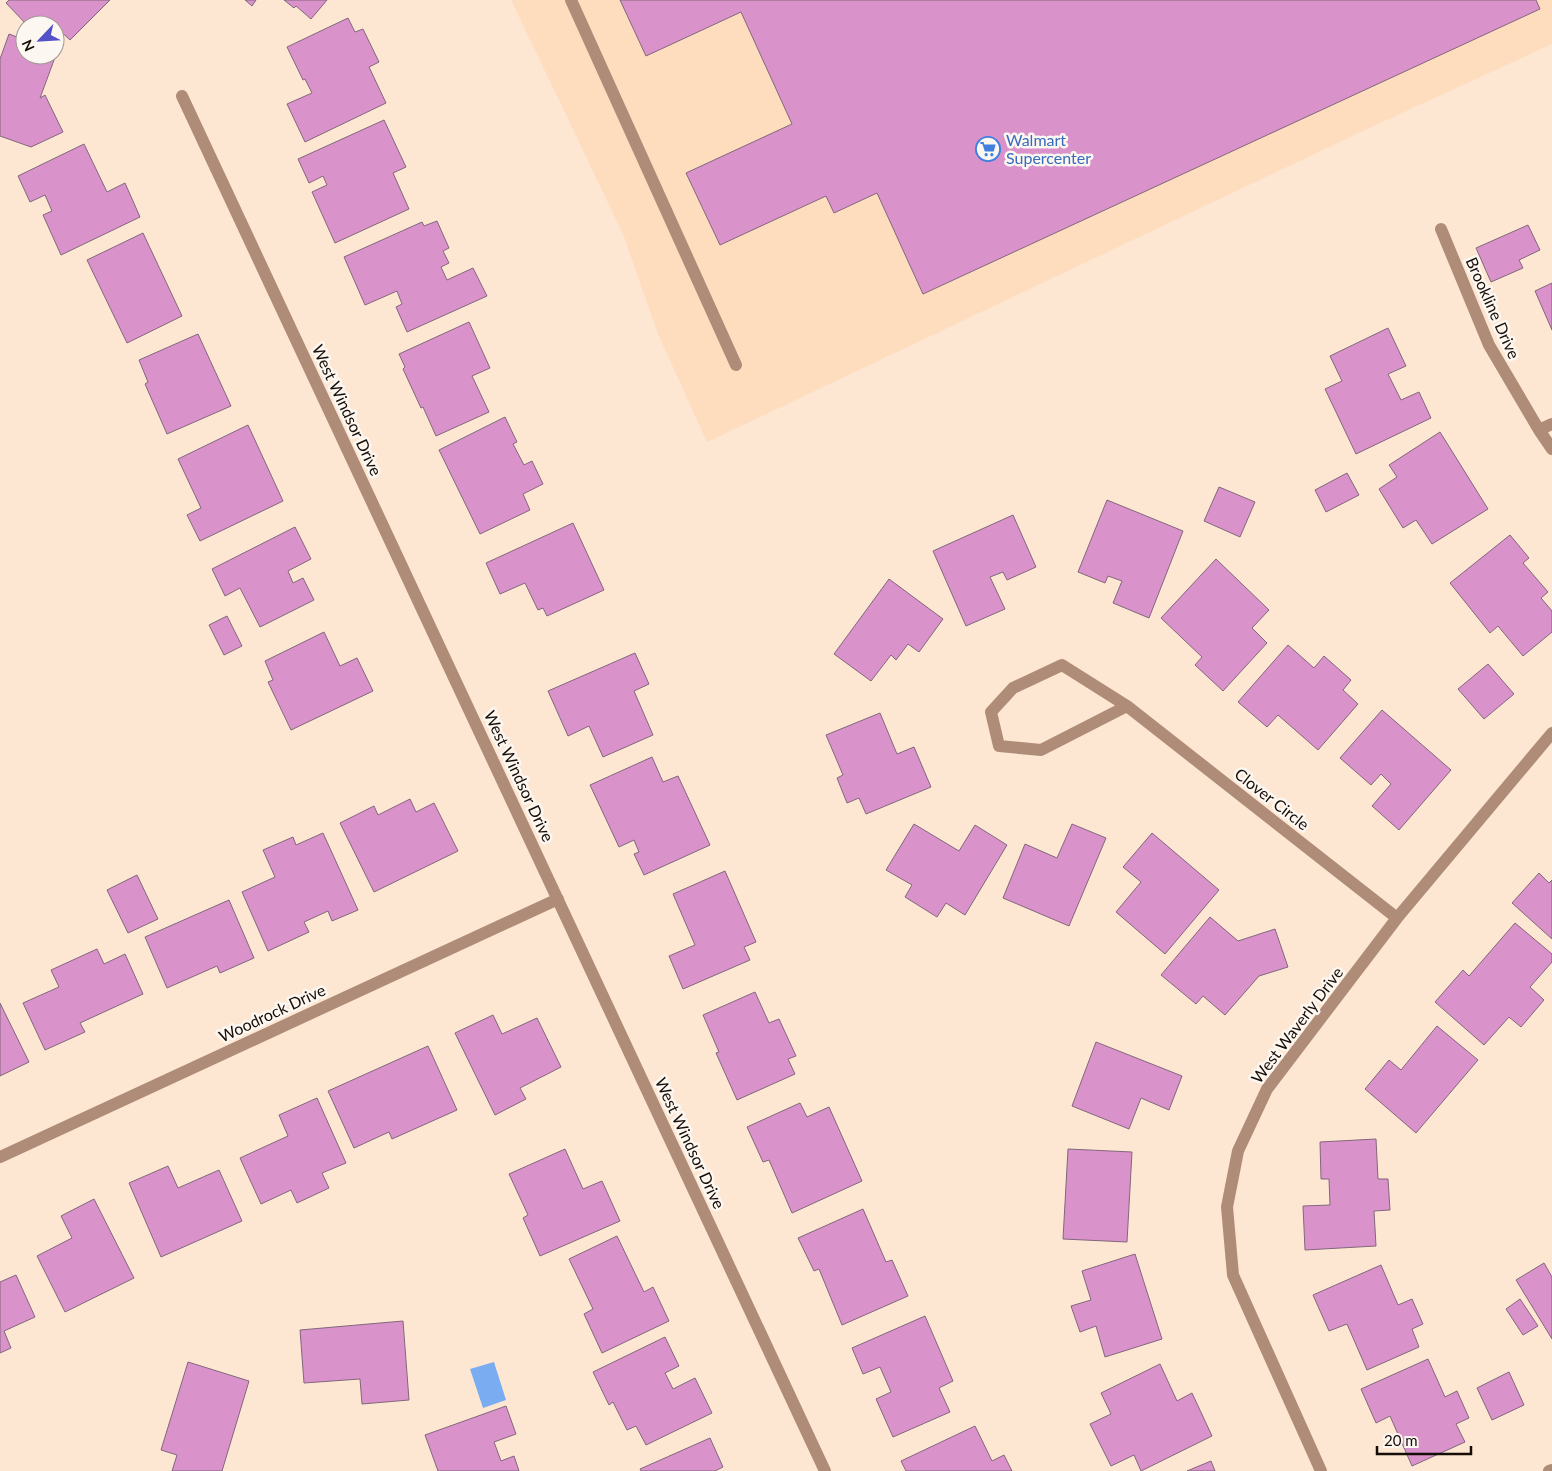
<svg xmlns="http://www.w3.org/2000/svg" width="1552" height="1471" font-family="Lato,sans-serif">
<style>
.built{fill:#fedcbe}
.water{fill:#7aacf1}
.building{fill:#da92cb;stroke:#82677b}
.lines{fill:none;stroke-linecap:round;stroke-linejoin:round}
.service{stroke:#af8c78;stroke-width:12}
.minor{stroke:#af8c78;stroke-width:12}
.tertiary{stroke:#af8c78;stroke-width:12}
.labels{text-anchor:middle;stroke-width:5;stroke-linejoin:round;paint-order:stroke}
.shop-label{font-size:16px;fill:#366cbe;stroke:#fdf7f2;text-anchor:start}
.street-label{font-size:16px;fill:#160d06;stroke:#fdf7f2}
</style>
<rect width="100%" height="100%" fill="#fde7d3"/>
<path class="built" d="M 511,0 L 1552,0 L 1552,44 L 1367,129 L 707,442 L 658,334 L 623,234 Z"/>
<path class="water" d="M 494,1362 L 506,1400 L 483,1408 L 470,1369 Z"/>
<path class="building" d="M 9,0 L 110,0 L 70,40 L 56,27 L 55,28 L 55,25 L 27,25 L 6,3 Z
M 245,0 L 256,0 L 252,6 Z
M 284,0 L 327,0 L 311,19 L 296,6 L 294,8 Z
M 620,0 L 1536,0 L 1540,9 L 923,294 L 877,193 L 834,213 L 826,196 L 720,245 L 686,173 L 792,124 L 741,12 L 646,56 Z
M 348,18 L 355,32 L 363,29 L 379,62 L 369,67 L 386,103 L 305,142 L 287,104 L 312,93 L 305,79 L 303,80 L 287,47 Z
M 9,34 L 25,40 L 25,55 L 55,55 L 55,51 L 57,52 L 40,98 L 45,95 L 63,132 L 31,147 L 0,136 L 0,59 Z
M 384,120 L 406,167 L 393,173 L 409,209 L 335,243 L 312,192 L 327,185 L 323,176 L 309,183 L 298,159 Z
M 84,144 L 107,192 L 125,183 L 140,217 L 61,255 L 43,215 L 52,211 L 45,195 L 30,202 L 18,176 Z
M 437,221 L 449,248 L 443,251 L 449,263 L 441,267 L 447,280 L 473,268 L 487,296 L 407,332 L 396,307 L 402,304 L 397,291 L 365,305 L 344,257 L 422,222 L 424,226 Z
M 1528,225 L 1540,250 L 1519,260 L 1523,268 L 1491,282 L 1476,248 Z
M 143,233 L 182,316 L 127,343 L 87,260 Z
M 1552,283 L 1552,330 L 1535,291 Z
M 469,322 L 490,368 L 472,376 L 489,412 L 436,436 L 423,407 L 421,408 L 403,369 L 405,367 L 399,354 Z
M 1388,328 L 1406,366 L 1388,374 L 1401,400 L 1419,392 L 1431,418 L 1356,454 L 1325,389 L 1342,381 L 1330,356 Z
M 198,334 L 231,406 L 167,434 L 145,384 L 148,382 L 139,360 Z
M 505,417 L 517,442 L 513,444 L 524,465 L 532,461 L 543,484 L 523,494 L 530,510 L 480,534 L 439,450 Z
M 248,425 L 283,501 L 200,541 L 187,515 L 201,508 L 178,459 Z
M 1440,432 L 1488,509 L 1432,544 L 1416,520 L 1403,528 L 1379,489 L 1397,477 L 1389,465 Z
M 1347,473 L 1359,495 L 1326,512 L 1315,490 Z
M 1219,487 L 1255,502 L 1240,537 L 1204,521 Z
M 1107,500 L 1183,531 L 1149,618 L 1113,603 L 1122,581 L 1108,576 L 1105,583 L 1078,572 Z
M 1013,515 L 1036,567 L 1007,580 L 1003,572 L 990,577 L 1005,609 L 966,626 L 933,551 Z
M 573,523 L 604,590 L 547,616 L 543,608 L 538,610 L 525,583 L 500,594 L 486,563 Z
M 295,527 L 311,559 L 288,571 L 293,583 L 303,578 L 314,600 L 260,627 L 240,588 L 225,596 L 212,569 Z
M 1510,535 L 1529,558 L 1523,563 L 1548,592 L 1541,598 L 1552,611 L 1552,632 L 1523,656 L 1498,626 L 1490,633 L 1450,583 Z
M 1216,559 L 1269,610 L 1252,628 L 1267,643 L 1223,691 L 1195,665 L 1202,657 L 1161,618 Z
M 889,579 L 943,619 L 919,652 L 908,644 L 896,660 L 891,655 L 871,681 L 834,654 Z
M 227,616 L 242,646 L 224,655 L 209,625 Z
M 324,632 L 340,666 L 357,658 L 373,691 L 291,730 L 268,682 L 273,680 L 265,661 Z
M 1288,645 L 1314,668 L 1324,656 L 1351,680 L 1343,690 L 1358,704 L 1318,750 L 1278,715 L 1267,727 L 1238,702 Z
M 635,653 L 649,684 L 634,691 L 653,735 L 603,757 L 589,726 L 568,736 L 548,691 Z
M 1488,664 L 1514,694 L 1484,719 L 1458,689 Z
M 1382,710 L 1451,770 L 1399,830 L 1372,806 L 1391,784 L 1381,774 L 1371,785 L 1340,758 Z
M 880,713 L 897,754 L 914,747 L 931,787 L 866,814 L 859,798 L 847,803 L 837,778 L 843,775 L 826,735 Z
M 652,757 L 663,782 L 678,776 L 710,845 L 644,875 L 634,854 L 639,852 L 634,840 L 619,847 L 590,785 Z
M 410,799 L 416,812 L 434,803 L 458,851 L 374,892 L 340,823 L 374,806 L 378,815 Z
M 914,824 L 959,851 L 975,825 L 1007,845 L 965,915 L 946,903 L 937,917 L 905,897 L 912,885 L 886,870 Z
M 1072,824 L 1106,838 L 1069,926 L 1003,898 L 1025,844 L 1057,858 Z
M 323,833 L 358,910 L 332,921 L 328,911 L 304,922 L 309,932 L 268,951 L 242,892 L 275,877 L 263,850 L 293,837 L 296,845 Z
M 1152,833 L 1219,890 L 1165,954 L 1116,912 L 1141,882 L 1123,867 Z
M 725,871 L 756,942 L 744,947 L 750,960 L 683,989 L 669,956 L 695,945 L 673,894 Z
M 1539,873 L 1549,883 L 1552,880 L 1552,939 L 1512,903 Z
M 137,875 L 158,919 L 128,933 L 107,890 Z
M 229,900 L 254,958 L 220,973 L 217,966 L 167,988 L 145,937 Z
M 1210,917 L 1238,941 L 1275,929 L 1288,967 L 1259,976 L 1225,1015 L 1203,996 L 1196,1004 L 1161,975 Z
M 1515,923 L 1552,954 L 1552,962 L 1530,987 L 1544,1000 L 1521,1027 L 1509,1017 L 1484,1045 L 1435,1002 L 1463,970 L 1469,976 Z
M 97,949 L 104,964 L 125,954 L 143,994 L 80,1023 L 85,1032 L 45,1050 L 23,1003 L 59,987 L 51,970 Z
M 755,992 L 769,1023 L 779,1019 L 796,1056 L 788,1059 L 795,1074 L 737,1100 L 716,1053 L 719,1052 L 703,1015 Z
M 0,1003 L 29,1062 L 0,1076 Z
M 493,1015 L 502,1034 L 537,1018 L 561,1067 L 520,1088 L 526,1099 L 495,1115 L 455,1033 Z
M 1437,1026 L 1478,1060 L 1416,1133 L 1365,1089 L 1389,1060 L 1401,1070 Z
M 1096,1042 L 1182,1076 L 1169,1110 L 1141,1098 L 1129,1129 L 1072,1106 Z
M 428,1046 L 457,1110 L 392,1139 L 389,1132 L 354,1148 L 328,1091 Z
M 317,1098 L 346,1163 L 322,1173 L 329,1188 L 297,1203 L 291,1190 L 261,1204 L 240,1158 L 288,1136 L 279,1115 Z
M 800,1103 L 807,1117 L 829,1107 L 862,1181 L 792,1213 L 769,1160 L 763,1162 L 747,1127 Z
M 1376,1139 L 1378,1179 L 1388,1179 L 1390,1210 L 1374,1211 L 1376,1246 L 1305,1250 L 1303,1206 L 1330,1205 L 1329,1179 L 1321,1179 L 1320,1142 Z
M 565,1149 L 583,1189 L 602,1181 L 620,1221 L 540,1256 L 523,1218 L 528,1215 L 509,1174 Z
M 1068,1149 L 1132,1152 L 1127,1242 L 1063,1239 Z
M 168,1166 L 178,1188 L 219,1170 L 242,1221 L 161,1257 L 129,1183 Z
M 94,1199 L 134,1278 L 65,1312 L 37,1256 L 72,1238 L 61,1216 Z
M 863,1209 L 886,1262 L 892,1260 L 908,1296 L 842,1325 L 819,1269 L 814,1271 L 798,1238 Z
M 617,1236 L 644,1292 L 653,1287 L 669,1321 L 602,1353 L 584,1314 L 593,1309 L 569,1259 Z
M 1135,1254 L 1162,1339 L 1105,1357 L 1096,1326 L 1080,1332 L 1071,1306 L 1091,1300 L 1082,1271 Z
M 1544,1263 L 1552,1277 L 1552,1339 L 1516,1280 Z
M 1381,1265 L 1398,1305 L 1412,1299 L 1423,1324 L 1412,1329 L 1419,1347 L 1367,1370 L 1347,1324 L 1329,1331 L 1313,1295 Z
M 16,1275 L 35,1317 L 4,1331 L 11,1348 L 0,1353 L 0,1282 Z
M 1520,1299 L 1538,1326 L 1523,1335 L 1506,1309 Z
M 925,1316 L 953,1381 L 939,1388 L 950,1412 L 893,1437 L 876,1399 L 891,1392 L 880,1367 L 863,1374 L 852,1348 Z
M 403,1321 L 409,1400 L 362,1404 L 360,1379 L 304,1383 L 300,1330 Z
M 665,1337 L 679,1366 L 665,1373 L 673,1389 L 695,1378 L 712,1413 L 646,1445 L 636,1426 L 627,1430 L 613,1402 L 609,1405 L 593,1372 Z
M 1428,1359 L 1445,1397 L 1457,1391 L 1469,1418 L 1456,1424 L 1465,1442 L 1412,1466 L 1390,1416 L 1376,1423 L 1361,1389 Z
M 188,1362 L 249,1381 L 222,1471 L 172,1471 L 177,1455 L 161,1450 Z
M 1160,1364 L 1177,1401 L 1192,1393 L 1212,1436 L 1141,1471 L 1134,1455 L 1111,1466 L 1090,1424 L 1111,1414 L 1101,1393 Z
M 1509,1372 L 1524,1405 L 1492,1420 L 1477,1388 Z
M 506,1406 L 516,1434 L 494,1442 L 501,1461 L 514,1456 L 519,1471 L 438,1471 L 425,1435 Z
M 975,1426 L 992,1461 L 1004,1455 L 1012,1471 L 906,1471 L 901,1461 Z
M 710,1438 L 723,1467 L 715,1471 L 641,1471 L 640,1469 Z
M 1211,1461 L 1215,1471 L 1187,1471 Z"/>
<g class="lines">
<path class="service" d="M 571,0 L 736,365"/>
<path class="minor" d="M 182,96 L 825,1471
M 1441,229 L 1489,345 L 1539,430 L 1552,449
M 1539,430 L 1552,424
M 1062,665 L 1127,706 L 1041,750 L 999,746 L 991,712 L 1013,688 Z
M 1127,706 L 1397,918
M 0,1157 L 558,899
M 1321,1471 L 1233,1275 L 1227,1207 L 1238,1151 L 1267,1089 L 1397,918 L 1552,733"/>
<path class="tertiary" d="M 1549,1471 L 1552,1470"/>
</g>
<defs>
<symbol id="supermarket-ring" viewBox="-11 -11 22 22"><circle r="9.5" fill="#fdf7f2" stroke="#3f7fe0" stroke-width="1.5"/><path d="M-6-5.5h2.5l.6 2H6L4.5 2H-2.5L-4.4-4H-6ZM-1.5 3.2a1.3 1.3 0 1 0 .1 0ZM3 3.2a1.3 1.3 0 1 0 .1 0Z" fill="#3f7fe0"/></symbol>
</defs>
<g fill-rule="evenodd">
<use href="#supermarket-ring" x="974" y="135" width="28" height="28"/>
</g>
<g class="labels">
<g class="shop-label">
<text x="1006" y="146">Walmart<tspan x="1006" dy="18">Supercenter</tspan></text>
</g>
<g class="street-label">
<text transform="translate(1493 308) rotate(66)" y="6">Brookline Drive</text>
<text transform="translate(347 410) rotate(65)" y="6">West Windsor Drive</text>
<text transform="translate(519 776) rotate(65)" y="6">West Windsor Drive</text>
<text transform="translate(1272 799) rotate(38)" y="6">Clover Circle</text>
<text transform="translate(272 1013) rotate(-25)" y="6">Woodrock Drive</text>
<text transform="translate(1297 1025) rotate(-53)" y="6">West Waverly Drive</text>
<text transform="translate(690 1143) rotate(65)" y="6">West Windsor Drive</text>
</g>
</g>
<g transform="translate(40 40) rotate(245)"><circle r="24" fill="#fdf7f2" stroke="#a19994"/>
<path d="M0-4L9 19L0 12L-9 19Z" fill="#5451c8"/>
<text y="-8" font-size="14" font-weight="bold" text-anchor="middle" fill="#160d06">N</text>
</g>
<path d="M1377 1446v8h94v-8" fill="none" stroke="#160d06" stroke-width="2.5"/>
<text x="1384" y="1446" font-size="15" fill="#160d06" stroke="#fdf7f2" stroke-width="4" paint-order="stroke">20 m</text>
</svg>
